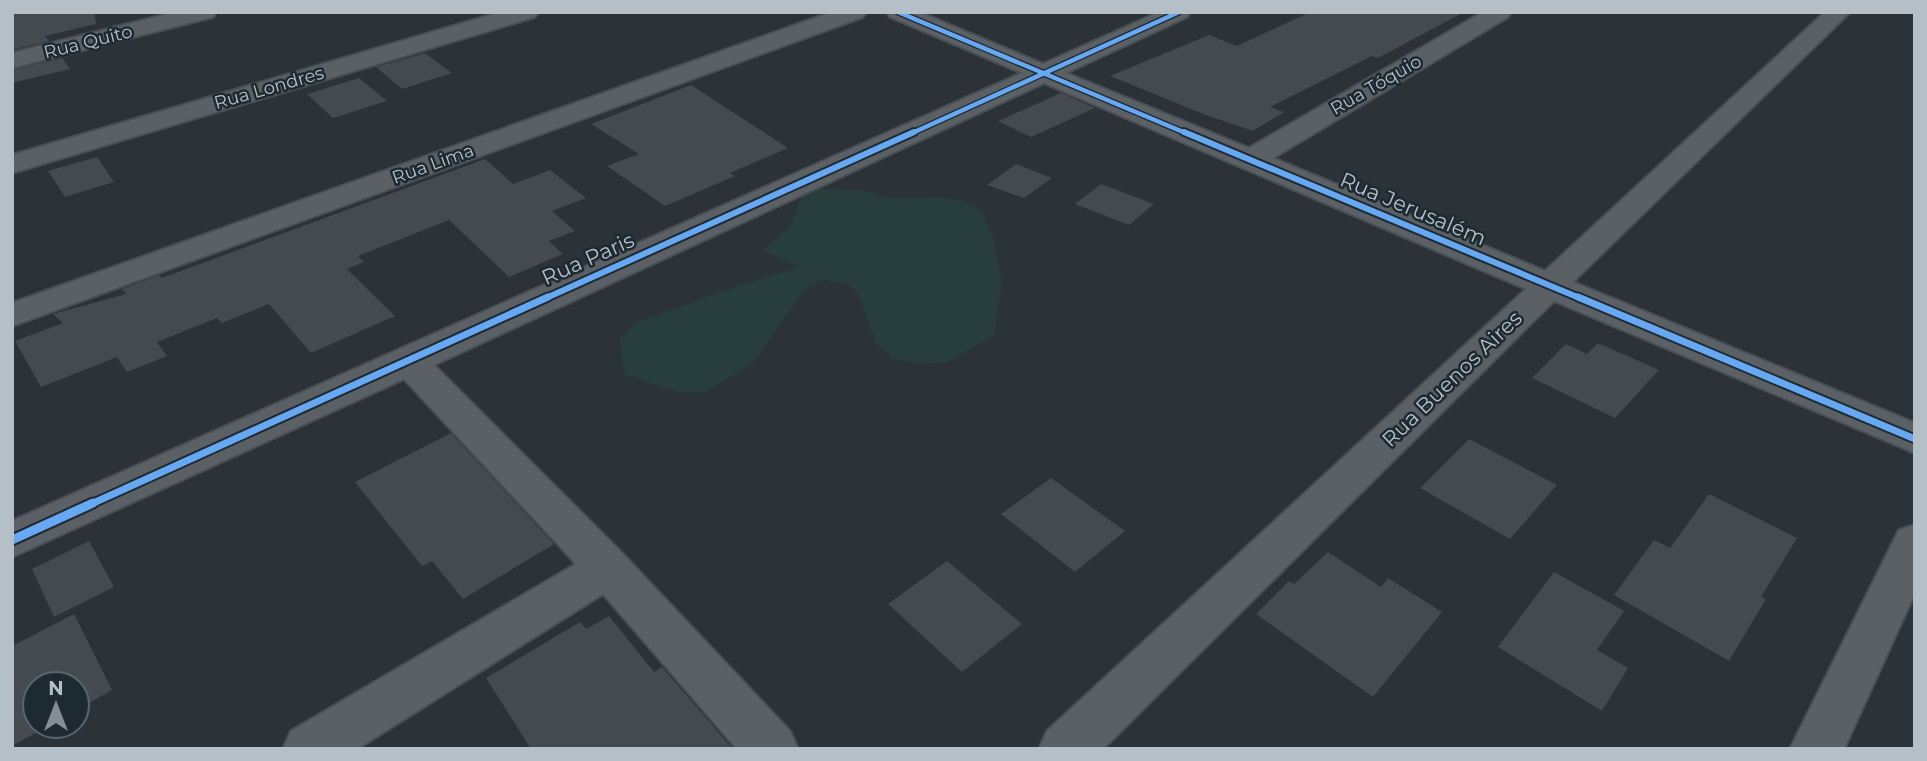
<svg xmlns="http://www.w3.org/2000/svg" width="1927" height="761" font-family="Montserrat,sans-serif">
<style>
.green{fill:#283e3d}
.building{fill:#444a4f}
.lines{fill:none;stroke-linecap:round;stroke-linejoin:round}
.minor-casing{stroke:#484e53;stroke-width:4}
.minor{fill:#5b6065;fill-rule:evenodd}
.cycleway-far3-casing{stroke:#1e2a32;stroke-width:7}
.cycleway-far2-casing{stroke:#1e2a32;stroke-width:10}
.cycleway-far1-casing{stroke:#1e2a32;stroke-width:11}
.cycleway-casing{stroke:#1e2a32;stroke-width:13}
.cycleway-far3{stroke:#66a8f1;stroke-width:4.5}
.cycleway-far2{stroke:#66a8f1;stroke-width:6}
.cycleway-far1{stroke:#66a8f1;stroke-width:7}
.cycleway{stroke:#66a8f1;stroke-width:9}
.labels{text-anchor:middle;stroke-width:5;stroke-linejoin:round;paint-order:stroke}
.far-street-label{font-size:18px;fill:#b5bfc8;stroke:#1e2a32}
.street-label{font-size:21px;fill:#b5bfc8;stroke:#1e2a32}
</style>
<rect width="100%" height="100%" fill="#2b3238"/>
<path class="green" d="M 819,188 L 868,191 L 889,199 L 939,197 L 964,201 L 981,210 L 993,237 L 1002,283 L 994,335 L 949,362 L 921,364 L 893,359 L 876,344 L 859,295 L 849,285 L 824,280 L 803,291 L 754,362 L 706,392 L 676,392 L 624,374 L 620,338 L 638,321 L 746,283 L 800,267 L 762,251 L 791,225 L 801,197 Z"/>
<path class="building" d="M 12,12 L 94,12 L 96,24 L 45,36 L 49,41 L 12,50 Z
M 1310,12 L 1464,12 L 1378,58 L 1372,56 L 1270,107 L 1284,112 L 1253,131 L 1206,115 L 1110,76 L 1209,35 L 1237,46 Z
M 425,53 L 452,73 L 402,89 L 376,67 Z
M 62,58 L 70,69 L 12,83 L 12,70 Z
M 359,78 L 387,101 L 333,118 L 307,94 Z
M 691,85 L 788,148 L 730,173 L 735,176 L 665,206 L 607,166 L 639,154 L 591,124 Z
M 1061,93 L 1095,108 L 1031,137 L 998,121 Z
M 97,157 L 114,182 L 65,197 L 48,171 Z
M 485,159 L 513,184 L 550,170 L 586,198 L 552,211 L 575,231 L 549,241 L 563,254 L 509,277 L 449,220 L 358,256 L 364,262 L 347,269 L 395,316 L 311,353 L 269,304 L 222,323 L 217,318 L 157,342 L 167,356 L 127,372 L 117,357 L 41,387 L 15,341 L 63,323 L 53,314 L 126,294 L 122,289 L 159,275 L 162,278 Z
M 1016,164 L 1052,178 L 1024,198 L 987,185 Z
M 1101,184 L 1154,204 L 1129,225 L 1075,204 Z
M 1598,343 L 1659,370 L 1615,418 L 1532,378 L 1566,344 L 1587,354 Z
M 451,433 L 554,544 L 463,599 L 432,561 L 422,566 L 355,482 Z
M 1469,439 L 1557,485 L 1510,539 L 1420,488 Z
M 1051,478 L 1125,531 L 1075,572 L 1001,514 Z
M 1709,494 L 1797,538 L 1761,597 L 1766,599 L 1729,661 L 1614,595 L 1654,540 L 1670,548 Z
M 89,541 L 114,587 L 54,617 L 32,569 Z
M 1328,552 L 1381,587 L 1388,578 L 1442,612 L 1373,697 L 1256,614 L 1289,581 L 1294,584 Z
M 947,561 L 1022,624 L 962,672 L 888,604 Z
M 1554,572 L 1624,611 L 1597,650 L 1628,668 L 1602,711 L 1498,647 Z
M 74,614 L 112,690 L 77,710 L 77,684 L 35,684 L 35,726 L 48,726 L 12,746 L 12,646 Z
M 609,616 L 654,672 L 662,667 L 733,749 L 531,749 L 486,678 L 580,622 L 586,629 Z"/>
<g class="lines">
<defs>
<path id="minor" d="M 176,12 L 216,12 L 213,17 L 12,68 L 12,53 Z
M 501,12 L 538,12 L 535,17 L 12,173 L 12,155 Z
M 832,12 L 866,12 L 863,17 L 12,326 L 12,303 Z
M 887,12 L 919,12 L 1043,64 L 1159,12 L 1190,12 L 1187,17 L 1066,73 L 1249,148 L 1483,12 L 1511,12 L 1508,17 L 1273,158 L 1545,271 L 1825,12 L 1850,12 L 1573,282 L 1915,423 L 1915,453 L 1554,301 L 1103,749 L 1039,749 L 1047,731 L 1526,289 L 1044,83 L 434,365 L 624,555 L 790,731 L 798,749 L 737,749 L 603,594 L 357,749 L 283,749 L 291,731 L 576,564 L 404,379 L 12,557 L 12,521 L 1022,73 L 890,17 Z
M 1915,525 L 1915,593 L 1844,749 L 1790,749 L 1899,530 Z"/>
</defs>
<use href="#minor" class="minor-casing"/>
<use href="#minor" class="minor"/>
<defs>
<path id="cycleway-far3" d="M 898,12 L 1188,134
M 910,134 L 1179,12"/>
<path id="cycleway-far2" d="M 1184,132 L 1582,299
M 544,299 L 914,132"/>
<path id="cycleway-far1" d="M 1578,297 L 1915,439
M 89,505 L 548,297"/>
<path id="cycleway" d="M 12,540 L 93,503"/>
</defs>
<use href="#cycleway-far3" class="cycleway-far3-casing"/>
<use href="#cycleway-far2" class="cycleway-far2-casing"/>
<use href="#cycleway-far1" class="cycleway-far1-casing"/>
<use href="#cycleway" class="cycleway-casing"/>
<use href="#cycleway-far3" class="cycleway-far3"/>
<use href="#cycleway-far2" class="cycleway-far2"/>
<use href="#cycleway-far1" class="cycleway-far1"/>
<use href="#cycleway" class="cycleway"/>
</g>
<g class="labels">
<g class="far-street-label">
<text transform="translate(88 42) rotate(-14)" y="6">Rua Quito</text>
<text transform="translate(1376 85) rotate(-30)" y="6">Rua Tóquio</text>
<text transform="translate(269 88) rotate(-16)" y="6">Rua Londres</text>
<text transform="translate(433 164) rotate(-20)" y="6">Rua Lima</text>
</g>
<g class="street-label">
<text transform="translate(1413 209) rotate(23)" y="7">Rua Jerusalém</text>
<text transform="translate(588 259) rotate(-24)" y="7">Rua Paris</text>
<text transform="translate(1452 379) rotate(-44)" y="7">Rua Buenos Aires</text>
</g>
</g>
<rect width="1927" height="761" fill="none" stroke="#b5bfc8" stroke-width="28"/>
<g transform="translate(56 705)"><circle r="33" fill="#1e2a32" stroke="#5a666e" stroke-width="2"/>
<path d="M0-5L12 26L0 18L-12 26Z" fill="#858e96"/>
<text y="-10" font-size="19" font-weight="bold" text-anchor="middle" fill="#b5bfc8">N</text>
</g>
</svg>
